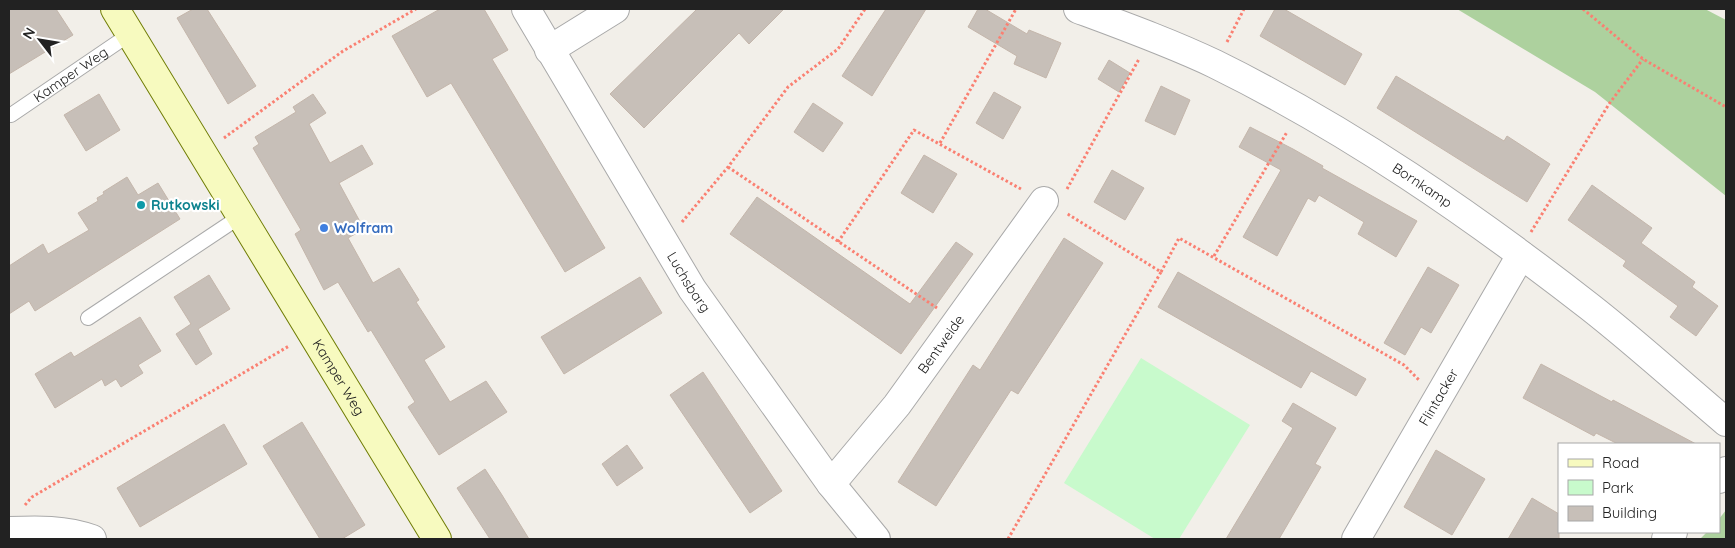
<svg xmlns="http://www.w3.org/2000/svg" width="1735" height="548" font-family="Quicksand,sans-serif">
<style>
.forest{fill:#add19e}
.park{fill:#c8facc}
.building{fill:#c7bfb8;stroke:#c4b6ab}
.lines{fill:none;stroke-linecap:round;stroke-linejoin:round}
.service-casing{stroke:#a9a9a9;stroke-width:16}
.minor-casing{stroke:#a9a9a9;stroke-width:30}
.secondary-casing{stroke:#707d05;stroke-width:30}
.path{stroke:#fa8072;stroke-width:3;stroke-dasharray:2.5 2.5;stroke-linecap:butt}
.service{stroke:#fff;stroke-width:14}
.minor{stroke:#fff;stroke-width:28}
.secondary{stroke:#f7fabf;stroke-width:28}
.culture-dot{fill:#0f9aa8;stroke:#fff;stroke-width:2}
.shop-dot{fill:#3f7fe0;stroke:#fff;stroke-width:2}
.labels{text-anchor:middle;stroke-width:4.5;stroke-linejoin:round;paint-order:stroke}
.street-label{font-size:14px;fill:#222;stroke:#fff}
.culture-label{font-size:14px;font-weight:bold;fill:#0d838f;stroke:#fff;text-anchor:start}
.shop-label{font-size:14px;font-weight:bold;fill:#366cbe;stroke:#fff;text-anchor:start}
</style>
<rect width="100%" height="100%" fill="#f2efe9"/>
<path class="forest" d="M 1457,9 L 1705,9 L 1726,20 L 1726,196 L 1595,92 Z
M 1726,510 L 1726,539 L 1700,539 L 1707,532 L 1719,532 L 1719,519 Z"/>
<path class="park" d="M 1141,358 L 1250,425 L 1179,539 L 1155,539 L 1064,483 Z"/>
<path class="building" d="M 9,9 L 56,9 L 73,35 L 9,74 Z
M 193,9 L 207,9 L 256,86 L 228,104 L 177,18 Z
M 440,9 L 484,9 L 508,50 L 492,59 L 605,248 L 565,272 L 451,83 L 427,97 L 392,36 Z
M 697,9 L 784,9 L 749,44 L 739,33 L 644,128 L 610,94 Z
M 886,9 L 926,9 L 872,96 L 842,76 Z
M 978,9 L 985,9 L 1027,34 L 1029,30 L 1061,43 L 1046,78 L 1014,64 L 1017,56 L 968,27 Z
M 1275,9 L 1284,9 L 1362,54 L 1345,85 L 1260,36 Z
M 1109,60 L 1130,73 L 1119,92 L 1098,79 Z
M 1396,76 L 1504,141 L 1507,136 L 1550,164 L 1527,202 L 1377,108 Z
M 1161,86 L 1190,100 L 1175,135 L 1145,121 Z
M 994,92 L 1021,107 L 1003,139 L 976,123 Z
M 99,94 L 120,130 L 86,151 L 64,115 Z
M 313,94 L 326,113 L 309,124 L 330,163 L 362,145 L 373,164 L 339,183 L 364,229 L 348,238 L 373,283 L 399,268 L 419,300 L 416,302 L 445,347 L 424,360 L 450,402 L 486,381 L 507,412 L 439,455 L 408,407 L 415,402 L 371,330 L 368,332 L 338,282 L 324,290 L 295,234 L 301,230 L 253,148 L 259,144 L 255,137 L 296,112 L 293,107 Z
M 813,103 L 843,123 L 823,152 L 794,132 Z
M 1250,127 L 1293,149 L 1323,166 L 1322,168 L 1417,221 L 1396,257 L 1358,234 L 1364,222 L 1319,195 L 1315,202 L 1308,198 L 1277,256 L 1243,237 L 1281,170 L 1239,147 Z
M 924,155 L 957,174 L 933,213 L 901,193 Z
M 1112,170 L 1144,188 L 1125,220 L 1094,202 Z
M 127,177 L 138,195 L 158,183 L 180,219 L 35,311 L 29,301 L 9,314 L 9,266 L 43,244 L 48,254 L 89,230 L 78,213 L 98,201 L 97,198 L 104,194 L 103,192 Z
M 1592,185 L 1652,228 L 1641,243 L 1695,282 L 1692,287 L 1718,306 L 1696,336 L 1670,317 L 1678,306 L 1623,266 L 1626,261 L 1568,220 Z
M 757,197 L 910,304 L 956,242 L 973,254 L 901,354 L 730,234 Z
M 1064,238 L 1103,263 L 1018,394 L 1011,390 L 936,506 L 898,482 L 973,365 L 980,370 Z
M 1428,267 L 1459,285 L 1431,333 L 1421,327 L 1405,355 L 1384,343 Z
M 1178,272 L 1366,379 L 1356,396 L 1311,371 L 1301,388 L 1158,307 Z
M 209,275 L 230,309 L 198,329 L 212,354 L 196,365 L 176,334 L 191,324 L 174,297 Z
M 640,277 L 662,313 L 564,374 L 541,337 Z
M 140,317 L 161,351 L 138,365 L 143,373 L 121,387 L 116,379 L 105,386 L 102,379 L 55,408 L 35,374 L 71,352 L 74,357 Z
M 1541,364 L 1612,402 L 1613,400 L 1696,444 L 1618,444 L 1596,433 L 1594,436 L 1523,398 Z
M 703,372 L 782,491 L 750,513 L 670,395 Z
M 1293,403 L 1336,428 L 1315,464 L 1321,467 L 1279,539 L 1226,539 L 1293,428 L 1282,421 Z
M 302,422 L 365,525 L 342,539 L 320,539 L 263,446 Z
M 224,424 L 247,464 L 140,527 L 117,488 Z
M 627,445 L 643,468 L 617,486 L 602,464 Z
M 1436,450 L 1485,479 L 1452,535 L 1404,507 Z
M 485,469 L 502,495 L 529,539 L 490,539 L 457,488 Z
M 1532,498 L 1559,514 L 1559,539 L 1508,539 Z"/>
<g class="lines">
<defs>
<g id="service">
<path id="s1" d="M 11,115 L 130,34"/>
<path d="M 88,318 L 241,216"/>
</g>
<g id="minor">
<path id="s2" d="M 526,9 L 692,289 L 831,484 L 876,539"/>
<path id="s3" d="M 1078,9 C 1124,26 1171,43 1215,64 C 1349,130 1472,215 1590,307 C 1636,343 1681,384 1726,422"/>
<path d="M 549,50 L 615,9"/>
<path d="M 1719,479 L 1726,471"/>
<path id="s4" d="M 831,484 L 897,405 L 1044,201"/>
<path d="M 9,531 C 37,530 65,529 92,539"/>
<path id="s5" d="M 1356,539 L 1521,255"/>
<path d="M 1666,539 L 1673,532"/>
</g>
<g id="secondary">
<path id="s6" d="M 115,9 L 437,539"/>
</g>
</defs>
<use href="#service" class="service-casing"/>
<use href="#minor" class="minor-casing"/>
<use href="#secondary" class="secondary-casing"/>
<path class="path" d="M 1583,9 L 1643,59 L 1726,107
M 1227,42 L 1244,9
M 224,138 L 343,51 L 416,9
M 940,143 L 1016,9
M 728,167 L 937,308
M 1067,189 L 1139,59
M 682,222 L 728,167 L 788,87 L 838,49 L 865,9
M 1531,232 L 1609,104 L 1643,59
M 838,242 L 914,130 L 1021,189
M 1214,256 L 1287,132
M 1161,272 L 1179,238 L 1404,365 L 1420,381
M 25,505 L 32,497 L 289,346
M 1008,539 L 1161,272 L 1066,213"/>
<use href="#service" class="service"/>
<use href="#minor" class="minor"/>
<use href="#secondary" class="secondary"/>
</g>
<circle class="culture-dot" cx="141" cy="205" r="5"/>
<circle class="shop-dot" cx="324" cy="228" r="5"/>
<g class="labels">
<g class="street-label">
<text dy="5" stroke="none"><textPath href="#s1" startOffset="72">Kamper Weg</textPath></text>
<text dy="5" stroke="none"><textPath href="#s3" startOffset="388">Bornkamp</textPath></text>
<text dy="5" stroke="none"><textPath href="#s2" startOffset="318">Luchsbarg</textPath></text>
<text dy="5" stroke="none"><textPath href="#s4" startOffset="178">Bentweide</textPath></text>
<text dy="5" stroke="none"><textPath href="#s6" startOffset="431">Kamper Weg</textPath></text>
<text dy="5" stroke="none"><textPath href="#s5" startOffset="164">Flintacker</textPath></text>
</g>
<g class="culture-label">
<text x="151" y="210">Rutkowski</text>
</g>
<g class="shop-label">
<text x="334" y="233">Wolfram</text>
</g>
</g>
<rect width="1735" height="548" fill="none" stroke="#222222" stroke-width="20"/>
<rect x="1558" y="443" width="162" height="90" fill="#ffffff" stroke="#a7a7a7"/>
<rect x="1568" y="459" width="25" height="8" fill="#f7fabf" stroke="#a7a7a7"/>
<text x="1602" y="468" font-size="15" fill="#222222">Road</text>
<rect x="1568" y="480" width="25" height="15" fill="#c8facc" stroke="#a7a7a7"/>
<text x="1602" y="493" font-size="15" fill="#222222">Park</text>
<rect x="1568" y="506" width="25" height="15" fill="#c7bfb8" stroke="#a7a7a7"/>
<text x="1602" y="518" font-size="15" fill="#222222">Building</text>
<g transform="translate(40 40) rotate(301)" stroke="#ffffff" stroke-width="4" paint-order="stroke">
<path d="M0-4L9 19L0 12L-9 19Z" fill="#222222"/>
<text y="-8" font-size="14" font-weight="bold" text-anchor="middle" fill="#222222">N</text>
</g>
</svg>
